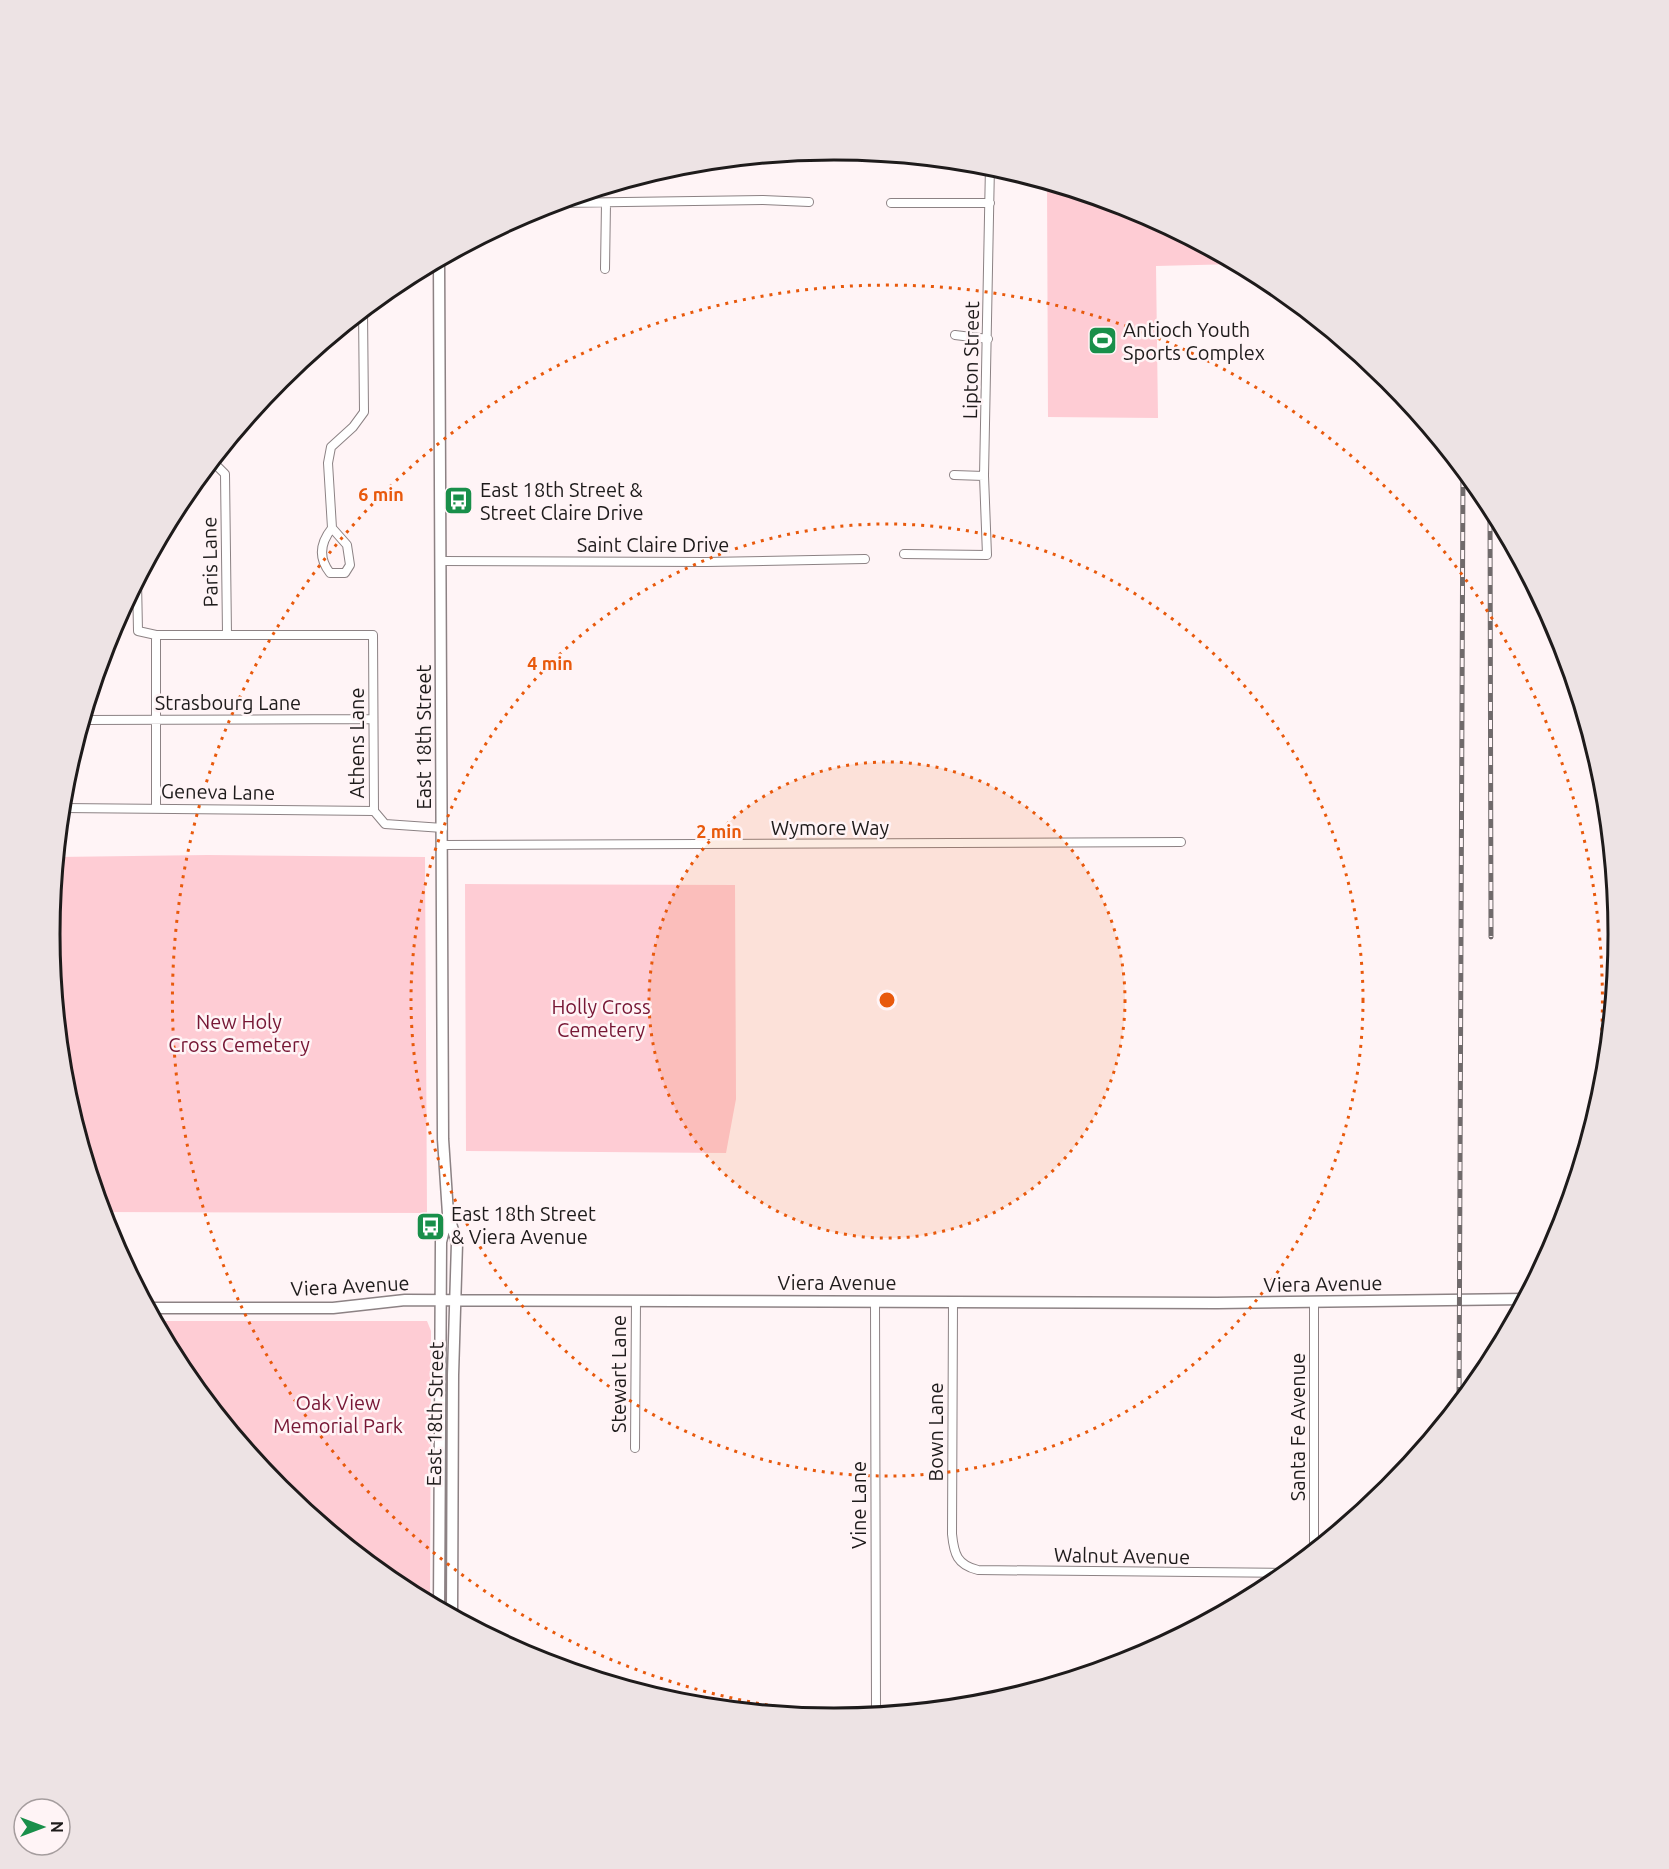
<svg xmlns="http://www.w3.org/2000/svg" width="1669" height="1869" font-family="Ubuntu,sans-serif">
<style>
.green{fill:#feccd4}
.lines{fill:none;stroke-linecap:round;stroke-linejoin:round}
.street-casing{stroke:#8c8284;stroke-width:10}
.secondary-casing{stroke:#8c8284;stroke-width:13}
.street{stroke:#fff;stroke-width:8}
.secondary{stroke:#fff;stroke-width:10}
.rail-casing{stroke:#706a6b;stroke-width:5}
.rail{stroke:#fff4f6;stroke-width:3;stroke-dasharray:9;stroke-linecap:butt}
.ring{fill:none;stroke:#e8590c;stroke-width:3;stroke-dasharray:3 6}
.labels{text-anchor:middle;stroke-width:5;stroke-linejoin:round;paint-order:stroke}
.poi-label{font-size:20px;fill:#1e1b1b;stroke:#fff4f6;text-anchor:start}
.street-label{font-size:20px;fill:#1e1b1b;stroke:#fff4f6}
.park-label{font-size:20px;fill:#761634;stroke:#fff4f6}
.rim{fill:none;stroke:#1e1b1b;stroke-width:3}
.centre{fill:#e8590c;stroke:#fff4f6;stroke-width:3}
.ring-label{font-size:18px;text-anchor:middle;font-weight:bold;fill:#e8590c;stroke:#fff4f6;stroke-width:5;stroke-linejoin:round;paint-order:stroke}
</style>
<rect width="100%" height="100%" fill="#fff4f6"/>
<path class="green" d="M 1047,183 L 1135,209 L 1238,264 L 1156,266 L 1158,418 L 1048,417 Z
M 208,855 L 425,857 L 427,1213 L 102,1212 L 65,1087 L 50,935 L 57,857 Z
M 465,884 L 735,885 L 736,1099 L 726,1153 L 466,1151 Z
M 155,1321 L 427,1321 L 431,1331 L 430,1604 L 398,1587 L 279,1489 L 182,1370 Z"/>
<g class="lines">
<defs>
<path id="street" d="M 556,203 L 763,200 L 809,202
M 891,203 L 990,203
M 605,269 L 606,203
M 955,335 L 988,339
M 212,461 L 225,474 L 227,634
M 954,475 L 984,476
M 332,528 L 347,545 L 350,565 L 345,573 L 330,573 C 318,558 320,543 332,528 L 328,463 L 331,447 L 353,427 L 364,412 L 363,311
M 904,554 L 987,555 L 984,476 L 990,165
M 441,561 L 706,562 L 865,559
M 137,581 L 138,631 L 156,635 L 373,635 L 374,811 L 385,824 L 443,828
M 83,720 L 373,719
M 62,808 L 374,811
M 156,808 L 156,635
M 443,845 L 1181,842
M 875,1301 L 876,1710
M 953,1302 L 952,1534 C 954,1554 957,1565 978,1570 L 1288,1573
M 635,1448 L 636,1300
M 1314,1552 L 1314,1302"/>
<path id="secondary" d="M 439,260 L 443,1139 L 448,1214 L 457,1243 L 453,1375 L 452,1616
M 149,1308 L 333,1308 L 405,1300 L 1217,1303 L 1526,1299
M 439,1609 L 441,1242 L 448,1214"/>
</defs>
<use href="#street" class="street-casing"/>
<use href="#secondary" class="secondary-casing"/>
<use href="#street" class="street"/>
<use href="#secondary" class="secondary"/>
<defs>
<path id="rail" d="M 1490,504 L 1491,937
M 1459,1405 L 1463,468"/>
</defs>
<use href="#rail" class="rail-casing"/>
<use href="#rail" class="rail"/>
</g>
<circle cx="887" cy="1000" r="238" fill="#e8590c" fill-opacity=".12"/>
<g class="ring">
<circle cx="887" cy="1000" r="238"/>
<circle cx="887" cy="1000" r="476"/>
<path d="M875 1715A715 715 0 1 1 1588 1143"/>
</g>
<defs>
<symbol id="stadium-square" viewBox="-11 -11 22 22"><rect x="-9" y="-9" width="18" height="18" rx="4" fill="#198f4a" stroke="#fff4f6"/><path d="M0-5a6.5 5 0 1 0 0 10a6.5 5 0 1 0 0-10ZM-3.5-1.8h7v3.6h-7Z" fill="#fff"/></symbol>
<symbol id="bus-square" viewBox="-11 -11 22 22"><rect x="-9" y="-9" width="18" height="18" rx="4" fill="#198f4a" stroke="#fff4f6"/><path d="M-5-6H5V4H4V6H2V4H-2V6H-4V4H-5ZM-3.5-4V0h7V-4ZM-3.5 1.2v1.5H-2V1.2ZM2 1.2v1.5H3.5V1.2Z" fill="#fff"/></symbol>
</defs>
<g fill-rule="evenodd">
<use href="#stadium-square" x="1086" y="324" width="33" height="33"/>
<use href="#bus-square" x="442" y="484" width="33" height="33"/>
<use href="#bus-square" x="414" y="1210" width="33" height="33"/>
</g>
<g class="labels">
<g class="poi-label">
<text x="1123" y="337">Antioch Youth<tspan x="1123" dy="23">Sports Complex</tspan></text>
<text x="480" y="497">East 18th Street &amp;<tspan x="480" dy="23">Street Claire Drive</tspan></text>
<text x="451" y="1221">East 18th Street<tspan x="451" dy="23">&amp; Viera Avenue</tspan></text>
</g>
<g class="street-label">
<text transform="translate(971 360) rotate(-89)" y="7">Lipton Street</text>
<text x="653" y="552">Saint Claire Drive</text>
<text transform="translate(210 562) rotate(-91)" y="7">Paris Lane</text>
<text x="228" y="710">Strasbourg Lane</text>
<text transform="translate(424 737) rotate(-90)" y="7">East 18th Street</text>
<text transform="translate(357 743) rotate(-90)" y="7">Athens Lane</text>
<text transform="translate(218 792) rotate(1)" y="7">Geneva Lane</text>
<text x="830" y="835">Wymore Way</text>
<text x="837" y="1290">Viera Avenue</text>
<text transform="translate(1323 1284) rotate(-1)" y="7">Viera Avenue</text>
<text transform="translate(350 1286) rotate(-3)" y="7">Viera Avenue</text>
<text transform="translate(619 1374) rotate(-90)" y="7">Stewart Lane</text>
<text transform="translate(435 1414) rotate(-89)" y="7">East 18th Street</text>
<text transform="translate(1298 1427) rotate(-90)" y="7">Santa Fe Avenue</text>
<text transform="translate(936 1432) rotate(-90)" y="7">Bown Lane</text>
<text transform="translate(859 1505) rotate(-90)" y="7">Vine Lane</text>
<text transform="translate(1122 1556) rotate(1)" y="7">Walnut Avenue</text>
</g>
<g class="park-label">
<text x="601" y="1014">Holly Cross<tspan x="601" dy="23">Cemetery</tspan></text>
<text x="239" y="1029">New Holy<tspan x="239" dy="23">Cross Cemetery</tspan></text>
<text x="338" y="1410">Oak View<tspan x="338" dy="23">Memorial Park</tspan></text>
</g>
</g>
<path d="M0 0H1669V1869H0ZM60 934a774 774 0 1 1 1548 0a774 774 0 1 1-1548 0Z" fill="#ede3e4" fill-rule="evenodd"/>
<path class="rim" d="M60 934a774 774 0 1 1 1548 0a774 774 0 1 1-1548 0Z"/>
<circle cx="887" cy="1000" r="9" class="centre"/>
<g class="ring-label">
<text x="381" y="501">6 min</text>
<text x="550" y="670">4 min</text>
<text x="719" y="838">2 min</text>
</g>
<g transform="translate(42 1827) rotate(90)"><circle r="28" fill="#fff4f6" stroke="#a59d9e" stroke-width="1.5"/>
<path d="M0-4.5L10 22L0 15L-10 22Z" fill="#198f4a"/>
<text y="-9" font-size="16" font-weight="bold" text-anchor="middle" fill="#1e1b1b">N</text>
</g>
</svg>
